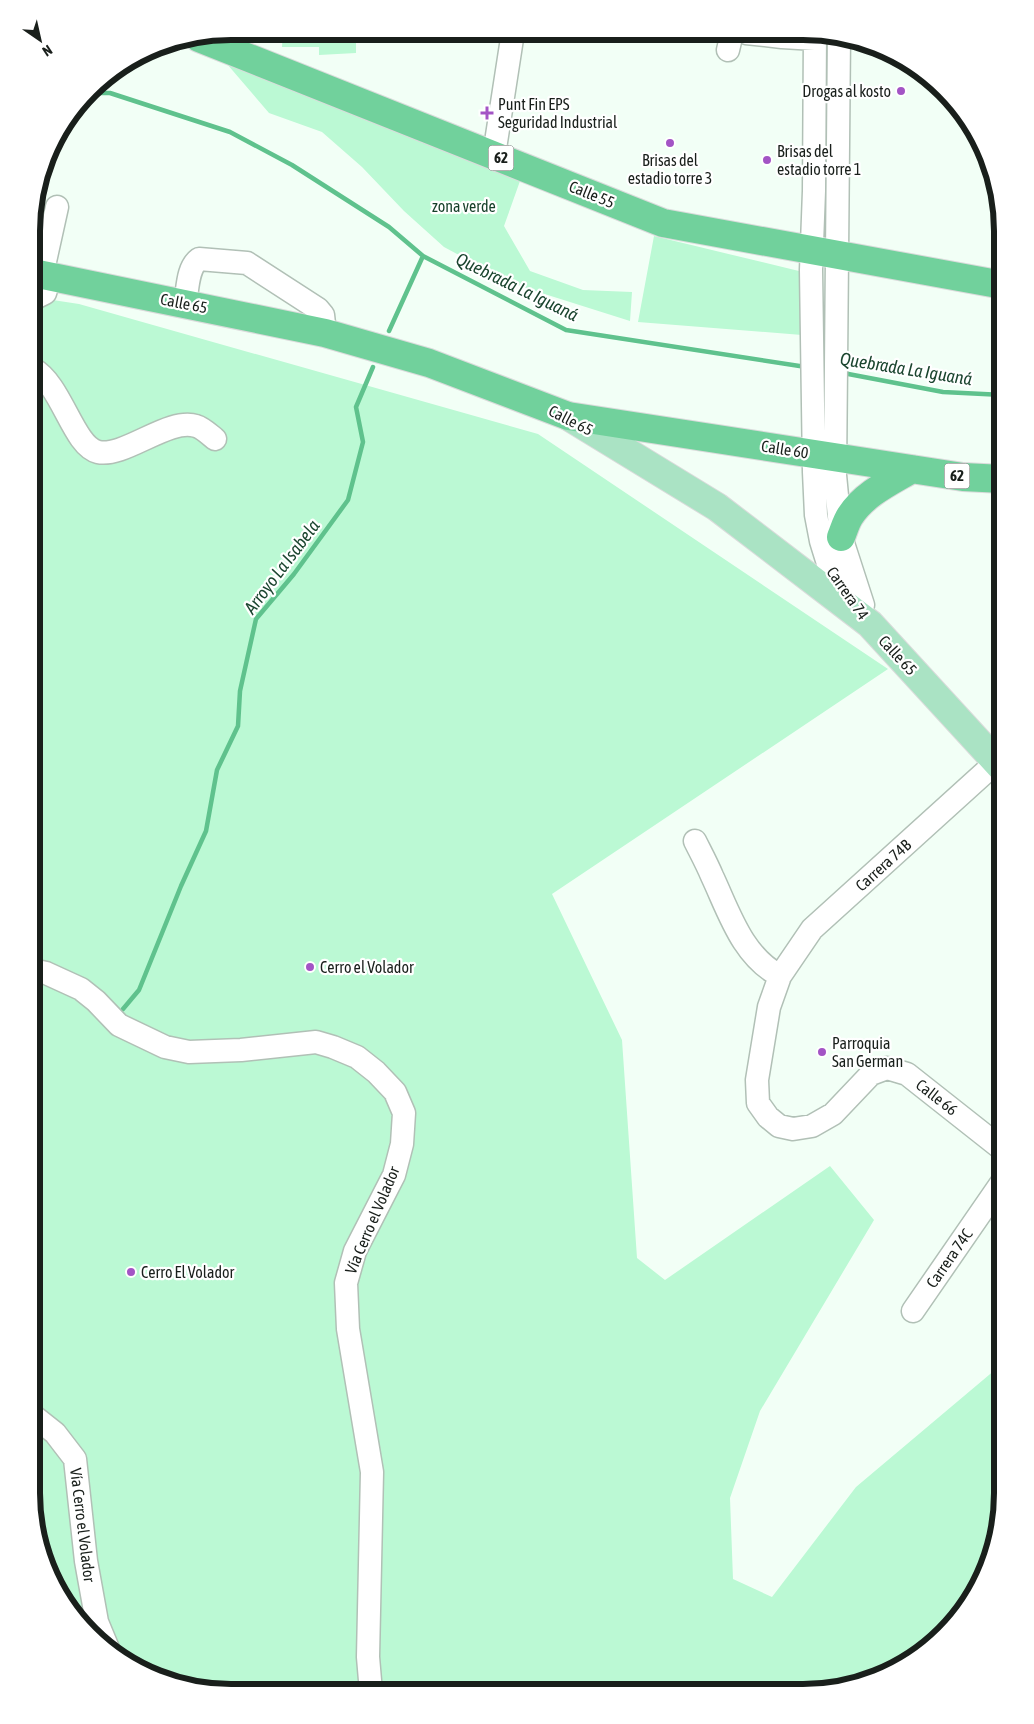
<svg xmlns="http://www.w3.org/2000/svg" width="1034" height="1724" font-family="'Asap Condensed',sans-serif">
<style>
.green{fill:#bbf9d4}
.lines{fill:none;stroke-linecap:round;stroke-linejoin:round}
.stream{stroke:#5fc28d;stroke-width:4.5}
.minor-casing{stroke:#b1c0b6;stroke-width:25}
.major-casing{stroke:#dadbdb;stroke-width:30}
.highway-casing{stroke:#dadbdb;stroke-width:30}
.minor{stroke:#fff;stroke-width:22}
.major{stroke:#aae3c4;stroke-width:28}
.highway{stroke:#71d19c;stroke-width:28}
.poi-dot{fill:#a354c5;stroke:#fff;stroke-width:2}
.labels{text-anchor:middle;stroke-width:4.5;stroke-linejoin:round;paint-order:stroke}
.shield{fill:#fff;stroke:#5e625f;stroke-width:1}
.shield-label{font-size:15px;font-weight:bold;fill:#191f1b}
.poi-label{font-size:16px;fill:#191f1b;stroke:#fff;text-anchor:start}
.street-label{font-size:16px;fill:#191f1b;stroke:#fff}
.park-label{font-size:16px;fill:#153f29;stroke:#fff}
.water-label{font-size:18px;font-style:italic;fill:#1b452f;stroke:#fff}
.rim{fill:none;stroke:#191f1b;stroke-width:6}
</style>
<rect width="100%" height="100%" fill="#f2fff6"/>
<path class="green" d="M 283,31 L 356,32 L 356,53 L 319,55 L 319,47 L 282,47 Z
M 227,64 L 520,181 L 504,226 L 530,271 L 583,290 L 632,292 L 630,321 L 513,284 L 444,247 L 404,211 L 362,167 L 322,132 L 269,113 Z
M 654,236 L 803,272 L 802,335 L 638,322 Z
M 33,297 L 79,304 L 538,434 L 888,669 L 552,894 L 622,1040 L 637,1258 L 665,1280 L 830,1166 L 874,1220 L 760,1411 L 730,1498 L 733,1579 L 772,1597 L 856,1487 L 1002,1364 L 1002,1507 L 992,1558 L 962,1614 L 924,1652 L 879,1678 L 803,1693 L 205,1691 L 155,1678 L 110,1652 L 73,1615 L 46,1569 L 31,1493 Z"/>
<g class="lines">
<path class="stream" d="M 90,93 L 110,93 L 230,132 L 292,165 L 389,227 L 423,256 L 566,330 L 806,367
M 389,331 L 423,256
M 843,373 L 943,392 L 1003,395
M 123,1009 L 139,990 L 181,886 L 206,831 L 217,770 L 238,726 L 240,691 L 256,619 L 294,574 L 348,500 L 363,442 L 356,407 L 373,367"/>
<defs>
<path id="minor" d="M 746,33 L 782,37 L 815,39
M 815,33 L 814,191 L 811,270 L 814,472 L 816,515 L 821,541 L 830,570 L 858,608
M 839,35 L 835,475 L 841,537 L 863,605
M 728,50 L 732,33
M 494,155 L 513,32
M 42,275 L 57,207
M 33,299 L 45,293 L 50,277
M 185,303 C 188,289 187,268 199,259 L 247,263 L 318,309 L 323,315 L 325,333
M 33,369 C 62,385 73,446 98,452 C 124,458 169,417 196,426 C 203,428 210,435 215,439
M 695,841 C 701,853 707,864 712,876 C 729,912 742,956 780,976
M 32,970 L 46,973 L 81,989 L 96,1001 L 119,1025 L 165,1047 L 189,1052 L 241,1050 L 316,1042 L 333,1047 L 357,1057 L 376,1072 L 395,1092 L 404,1113 L 402,1144 L 394,1175 L 355,1251 L 346,1283 L 348,1329 L 372,1472 L 368,1657 L 371,1692
M 1002,1149 L 907,1074 L 887,1068 L 871,1074 L 833,1114 L 812,1126 L 793,1129 L 779,1126 L 768,1117 L 758,1103 L 757,1080 L 769,1007 L 780,976 L 812,929 L 1003,756
M 913,1311 L 1002,1182
M 31,1414 L 55,1433 L 75,1459 L 86,1561 L 97,1622 L 109,1651"/>
<path id="major" d="M 568,416 L 717,507 L 870,624 L 1003,769"/>
<path id="highway" d="M 199,38 L 663,223 L 1003,285
M 33,273 L 325,333 L 429,363 L 568,416 L 963,477 L 1003,479
M 841,537 C 844,530 846,522 850,516 C 864,494 890,482 912,469"/>
</defs>
<use href="#minor" class="minor-casing"/>
<use href="#major" class="major-casing"/>
<use href="#highway" class="highway-casing"/>
<use href="#minor" class="minor"/>
<use href="#major" class="major"/>
<use href="#highway" class="highway"/>
</g>
<g class="poi-dot">
<circle cx="901" cy="91" r="5"/>
<path d="M484.5 105.5h5v5h5v5h-5v5h-5v-5h-5v-5h5z"/>
<circle cx="670" cy="143" r="5"/>
<circle cx="767" cy="160" r="5"/>
<circle cx="310" cy="967" r="5"/>
<circle cx="822" cy="1052" r="5"/>
<circle cx="131" cy="1272" r="5"/>
</g>
<g class="labels">
<g class="shield">
<rect x="488.5" y="145.5" width="25" height="25" rx="4"/>
<rect x="944.5" y="463.5" width="25" height="25" rx="4"/>
</g>
<g class="shield-label">
<text x="501" y="163">62</text>
<text x="957" y="481">62</text>
</g>
<g class="poi-label">
<text x="891" y="97" text-anchor="end">Drogas al kosto</text>
<text x="498" y="110">Punt Fin EPS<tspan x="498" dy="18">Seguridad Industrial</tspan></text>
<text x="777" y="157">Brisas del<tspan x="777" dy="18">estadio torre 1</tspan></text>
<text x="670" y="166" text-anchor="middle">Brisas del<tspan x="670" dy="18">estadio torre 3</tspan></text>
<text x="320" y="973">Cerro el Volador</text>
<text x="832" y="1049">Parroquia<tspan x="832" dy="18">San German</tspan></text>
<text x="141" y="1278">Cerro El Volador</text>
</g>
<g class="street-label">
<text transform="translate(592 194) rotate(22)" y="6">Calle 55</text>
<text transform="translate(184 303) rotate(11)" y="6">Calle 65</text>
<text transform="translate(571 420) rotate(27)" y="6">Calle 65</text>
<text transform="translate(785 449) rotate(9)" y="6">Calle 60</text>
<text transform="translate(848 593) rotate(55)" y="6">Carrera 74</text>
<text transform="translate(898 655) rotate(47)" y="6">Calle 65</text>
<text transform="translate(883 865) rotate(-42)" y="6">Carrera 74B</text>
<text transform="translate(937 1097) rotate(38)" y="6">Calle 66</text>
<text transform="translate(372 1220) rotate(-67)" y="6">Vía Cerro el Volador</text>
<text transform="translate(949 1258) rotate(-55)" y="6">Carrera 74C</text>
<text transform="translate(83 1525) rotate(83)" y="6">Vía Cerro el Volador</text>
</g>
<g class="park-label">
<text x="464" y="212">zona verde</text>
</g>
<g class="water-label">
<text transform="translate(517 287) rotate(26)" y="6">Quebrada La Iguaná</text>
<text transform="translate(906 369) rotate(9)" y="6">Quebrada La Iguaná</text>
<text transform="translate(282 567) rotate(-53)" y="6">Arroyo La Isabela</text>
</g>
</g>
<path d="M0 0H1034V1724H0ZM231 40H803A191 191 0 0 1 994 231V1493A191 191 0 0 1 803 1684H231A191 191 0 0 1 40 1493V231A191 191 0 0 1 231 40Z" fill="#fff" fill-rule="evenodd"/>
<path class="rim" d="M231 40H803A191 191 0 0 1 994 231V1493A191 191 0 0 1 803 1684H231A191 191 0 0 1 40 1493V231A191 191 0 0 1 231 40Z"/>
<g transform="translate(40 40) rotate(146)" stroke="#ffffff" stroke-width="4" paint-order="stroke">
<path d="M0-4L9 19L0 12L-9 19Z" fill="#191f1b"/>
<text y="-8" font-size="14" font-weight="bold" text-anchor="middle" fill="#191f1b">N</text>
</g>
</svg>
